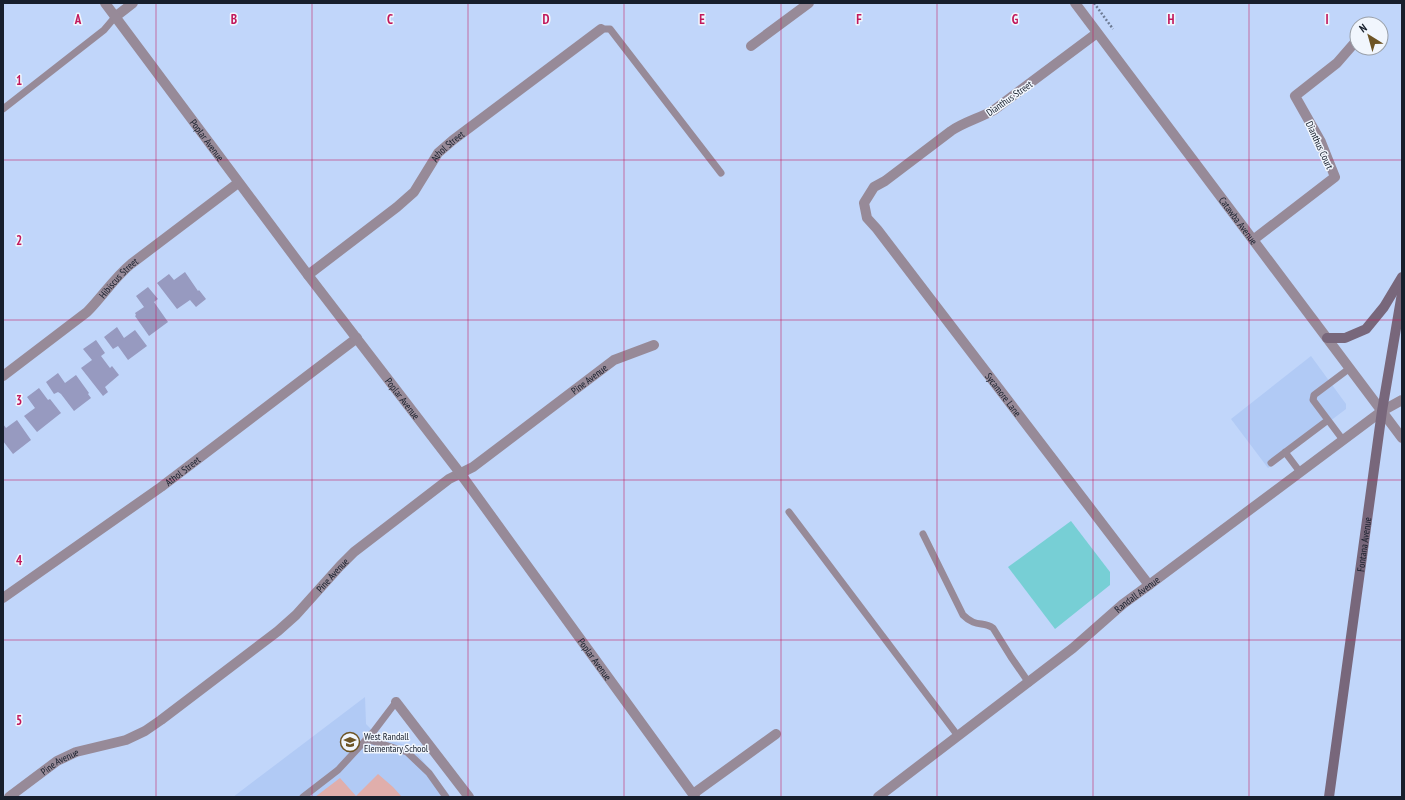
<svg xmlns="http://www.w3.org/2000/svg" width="1405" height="800" font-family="'PT Sans Narrow',sans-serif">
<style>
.built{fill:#b1caf5}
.green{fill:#e0aeab}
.water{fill:#77cfd5}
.building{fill:#979ac0}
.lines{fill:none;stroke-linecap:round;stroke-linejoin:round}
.path{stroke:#6d7b94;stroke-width:2.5;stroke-dasharray:2 2;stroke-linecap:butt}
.service{stroke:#978a98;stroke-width:7}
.minor{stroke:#978a98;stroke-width:10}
.tertiary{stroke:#978a98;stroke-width:10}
.secondary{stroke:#78677b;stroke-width:10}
.grid{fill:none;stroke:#c2185b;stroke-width:1;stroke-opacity:0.55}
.labels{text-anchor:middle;stroke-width:3;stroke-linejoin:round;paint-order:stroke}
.street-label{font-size:10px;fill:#171f2c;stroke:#f1f6fd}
.poi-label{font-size:10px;fill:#171f2c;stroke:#f1f6fd;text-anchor:start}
.grid-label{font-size:13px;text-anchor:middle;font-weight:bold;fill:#c2185b;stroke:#f1f6fd;stroke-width:3;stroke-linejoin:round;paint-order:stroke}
</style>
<rect width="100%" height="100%" fill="#c1d6fa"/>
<path class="built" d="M 1311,356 L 1346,404 L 1346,409 L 1268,468 L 1231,419 Z
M 365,697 L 366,724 L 379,737 L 412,747 L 451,797 L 233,797 Z"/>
<path class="green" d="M 378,774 L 393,787 L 402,797 L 315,797 L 340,778 L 356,796 Z"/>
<path class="water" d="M 1071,521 L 1110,572 L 1110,585 L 1055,629 L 1008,567 Z"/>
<path class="building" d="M 185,272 L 198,291 L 199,290 L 206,299 L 196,307 L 190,300 L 177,309 L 157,283 L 169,274 L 174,280 Z
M 148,287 L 158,299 L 154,302 L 168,322 L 149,336 L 135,316 L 136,315 L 135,313 L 144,307 L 136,296 Z
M 117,327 L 124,338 L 135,330 L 147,346 L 128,360 L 118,346 L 113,349 L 104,337 Z
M 96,340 L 105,353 L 101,356 L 110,368 L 112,366 L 119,375 L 105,387 L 108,392 L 103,396 L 81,368 L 92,360 L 83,349 Z
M 58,373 L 65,383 L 76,375 L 89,393 L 88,394 L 91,398 L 74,411 L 61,394 L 58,392 L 54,394 L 46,382 Z
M 39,388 L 48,400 L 50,399 L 61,413 L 37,432 L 24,416 L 35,408 L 27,397 Z
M 17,420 L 31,440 L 13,454 L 3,441 L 3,424 L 6,428 Z"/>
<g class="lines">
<path class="path" d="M 1094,3 L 1113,29"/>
<path class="service" d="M 601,29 L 610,29 L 721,173
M 3,109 L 104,30 L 115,17
M 1343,440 L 1313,400 L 1314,395 L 1350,368
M 1285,452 L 1300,472
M 1271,463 L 1328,420
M 789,512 L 958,736
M 923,534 L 963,615 C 976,628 983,621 993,628 L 1011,657 L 1029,683
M 366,739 L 407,752 L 429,773 L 446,797
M 303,797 L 338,770 L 374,731 L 396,702"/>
<g class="minor">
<path d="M 115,17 L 133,3"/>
<path id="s1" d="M 1097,33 L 994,110 C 980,118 964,122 951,131 L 885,181 L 874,187 L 864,203 L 867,218 L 877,229 L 1149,585"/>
<path d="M 751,46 L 809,3"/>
<path d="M 1253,240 L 1335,177 L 1321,142 L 1295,96 L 1337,63 L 1357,40"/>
<path id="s2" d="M 308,275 L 397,207 L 414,192 L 438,153 L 453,140 L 601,29"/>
<path id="s3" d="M 3,376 L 87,312 C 102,297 114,278 131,264 L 238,183"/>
<path id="s4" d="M 3,598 L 161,487 L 357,338"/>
<path d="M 396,702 L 469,797"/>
<path d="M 693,794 L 776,734"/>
<path id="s5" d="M 9,797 L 57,761 L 76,752 L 126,740 L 145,731 L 161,720 L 278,631 L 296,615 L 340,566 L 354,552 L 449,479 L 473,467 L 614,360 L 654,345"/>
</g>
<g class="tertiary">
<path id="s6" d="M 105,3 L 308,275 L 460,473 L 695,797"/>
<path id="s7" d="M 1075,3 L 1402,438"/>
<path id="s8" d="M 878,797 L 1073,648 L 1123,604 L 1149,585 L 1382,411 L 1402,400"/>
</g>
<g class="secondary">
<path d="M 1327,338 L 1345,338 L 1366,329 L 1384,307 L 1402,277"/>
<path id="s9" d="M 1329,797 L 1382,411 L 1402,293"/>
</g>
</g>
<path class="grid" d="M 156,3 L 156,797M 312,3 L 312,797M 468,3 L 468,797M 624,3 L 624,797M 781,3 L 781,797M 937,3 L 937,797M 1093,3 L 1093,797M 1249,3 L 1249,797M 3,160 L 1402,160M 3,320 L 1402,320M 3,480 L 1402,480M 3,640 L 1402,640"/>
<defs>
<symbol id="school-ring" viewBox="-11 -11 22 22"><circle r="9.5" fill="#f1f6fd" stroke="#6d5425" stroke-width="1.5"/><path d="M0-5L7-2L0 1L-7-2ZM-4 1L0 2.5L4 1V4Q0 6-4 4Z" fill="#6d5425"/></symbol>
</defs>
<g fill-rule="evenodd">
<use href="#school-ring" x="339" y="731" width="22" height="22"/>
</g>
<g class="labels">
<g class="street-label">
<text transform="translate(1009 98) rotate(-35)" y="4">Dianthus Street</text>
<text dy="4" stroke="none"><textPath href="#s6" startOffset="171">Poplar Avenue</textPath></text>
<text transform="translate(1320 145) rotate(65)" y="4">Dianthus Court</text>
<text dy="4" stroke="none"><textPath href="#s2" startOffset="192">Athol Street</textPath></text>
<text dy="4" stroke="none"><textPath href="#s7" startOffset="272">Catawba Avenue</textPath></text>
<text dy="4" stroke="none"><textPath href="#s3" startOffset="152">Hibiscus Street</textPath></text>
<text dy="4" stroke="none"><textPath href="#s5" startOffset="722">Pine Avenue</textPath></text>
<text dy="4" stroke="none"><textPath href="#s1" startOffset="529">Sycamore Lane</textPath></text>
<text dy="4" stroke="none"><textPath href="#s6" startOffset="495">Poplar Avenue</textPath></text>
<text dy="4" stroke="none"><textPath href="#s4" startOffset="220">Athol Street</textPath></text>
<text dy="4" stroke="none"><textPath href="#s9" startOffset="255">Fontana Avenue</textPath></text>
<text dy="4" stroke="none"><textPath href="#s5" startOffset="398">Pine Avenue</textPath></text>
<text dy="4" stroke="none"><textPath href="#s8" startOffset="329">Randall Avenue</textPath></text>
<text dy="4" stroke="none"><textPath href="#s6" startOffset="819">Poplar Avenue</textPath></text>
<text dy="4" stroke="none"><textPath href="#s5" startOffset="62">Pine Avenue</textPath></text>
</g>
<g class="poi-label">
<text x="364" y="740">West Randall<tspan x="364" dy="12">Elementary School</tspan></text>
</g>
</g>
<g class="grid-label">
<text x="78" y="24">A</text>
<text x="234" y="24">B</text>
<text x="390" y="24">C</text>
<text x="546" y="24">D</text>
<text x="702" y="24">E</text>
<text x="859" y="24">F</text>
<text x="1015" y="24">G</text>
<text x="1171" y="24">H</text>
<text x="1327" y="24">I</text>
<text x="19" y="85">1</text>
<text x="19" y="245">2</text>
<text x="19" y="405">3</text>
<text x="19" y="565">4</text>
<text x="19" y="725">5</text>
</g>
<rect width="1405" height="800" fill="none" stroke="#171f2c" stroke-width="8"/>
<g transform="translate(1369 36) rotate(323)"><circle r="19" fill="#f1f6fd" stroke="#9aa0a9"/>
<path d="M0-3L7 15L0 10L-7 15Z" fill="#6d5425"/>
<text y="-6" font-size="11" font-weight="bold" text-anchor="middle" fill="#171f2c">N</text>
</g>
</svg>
